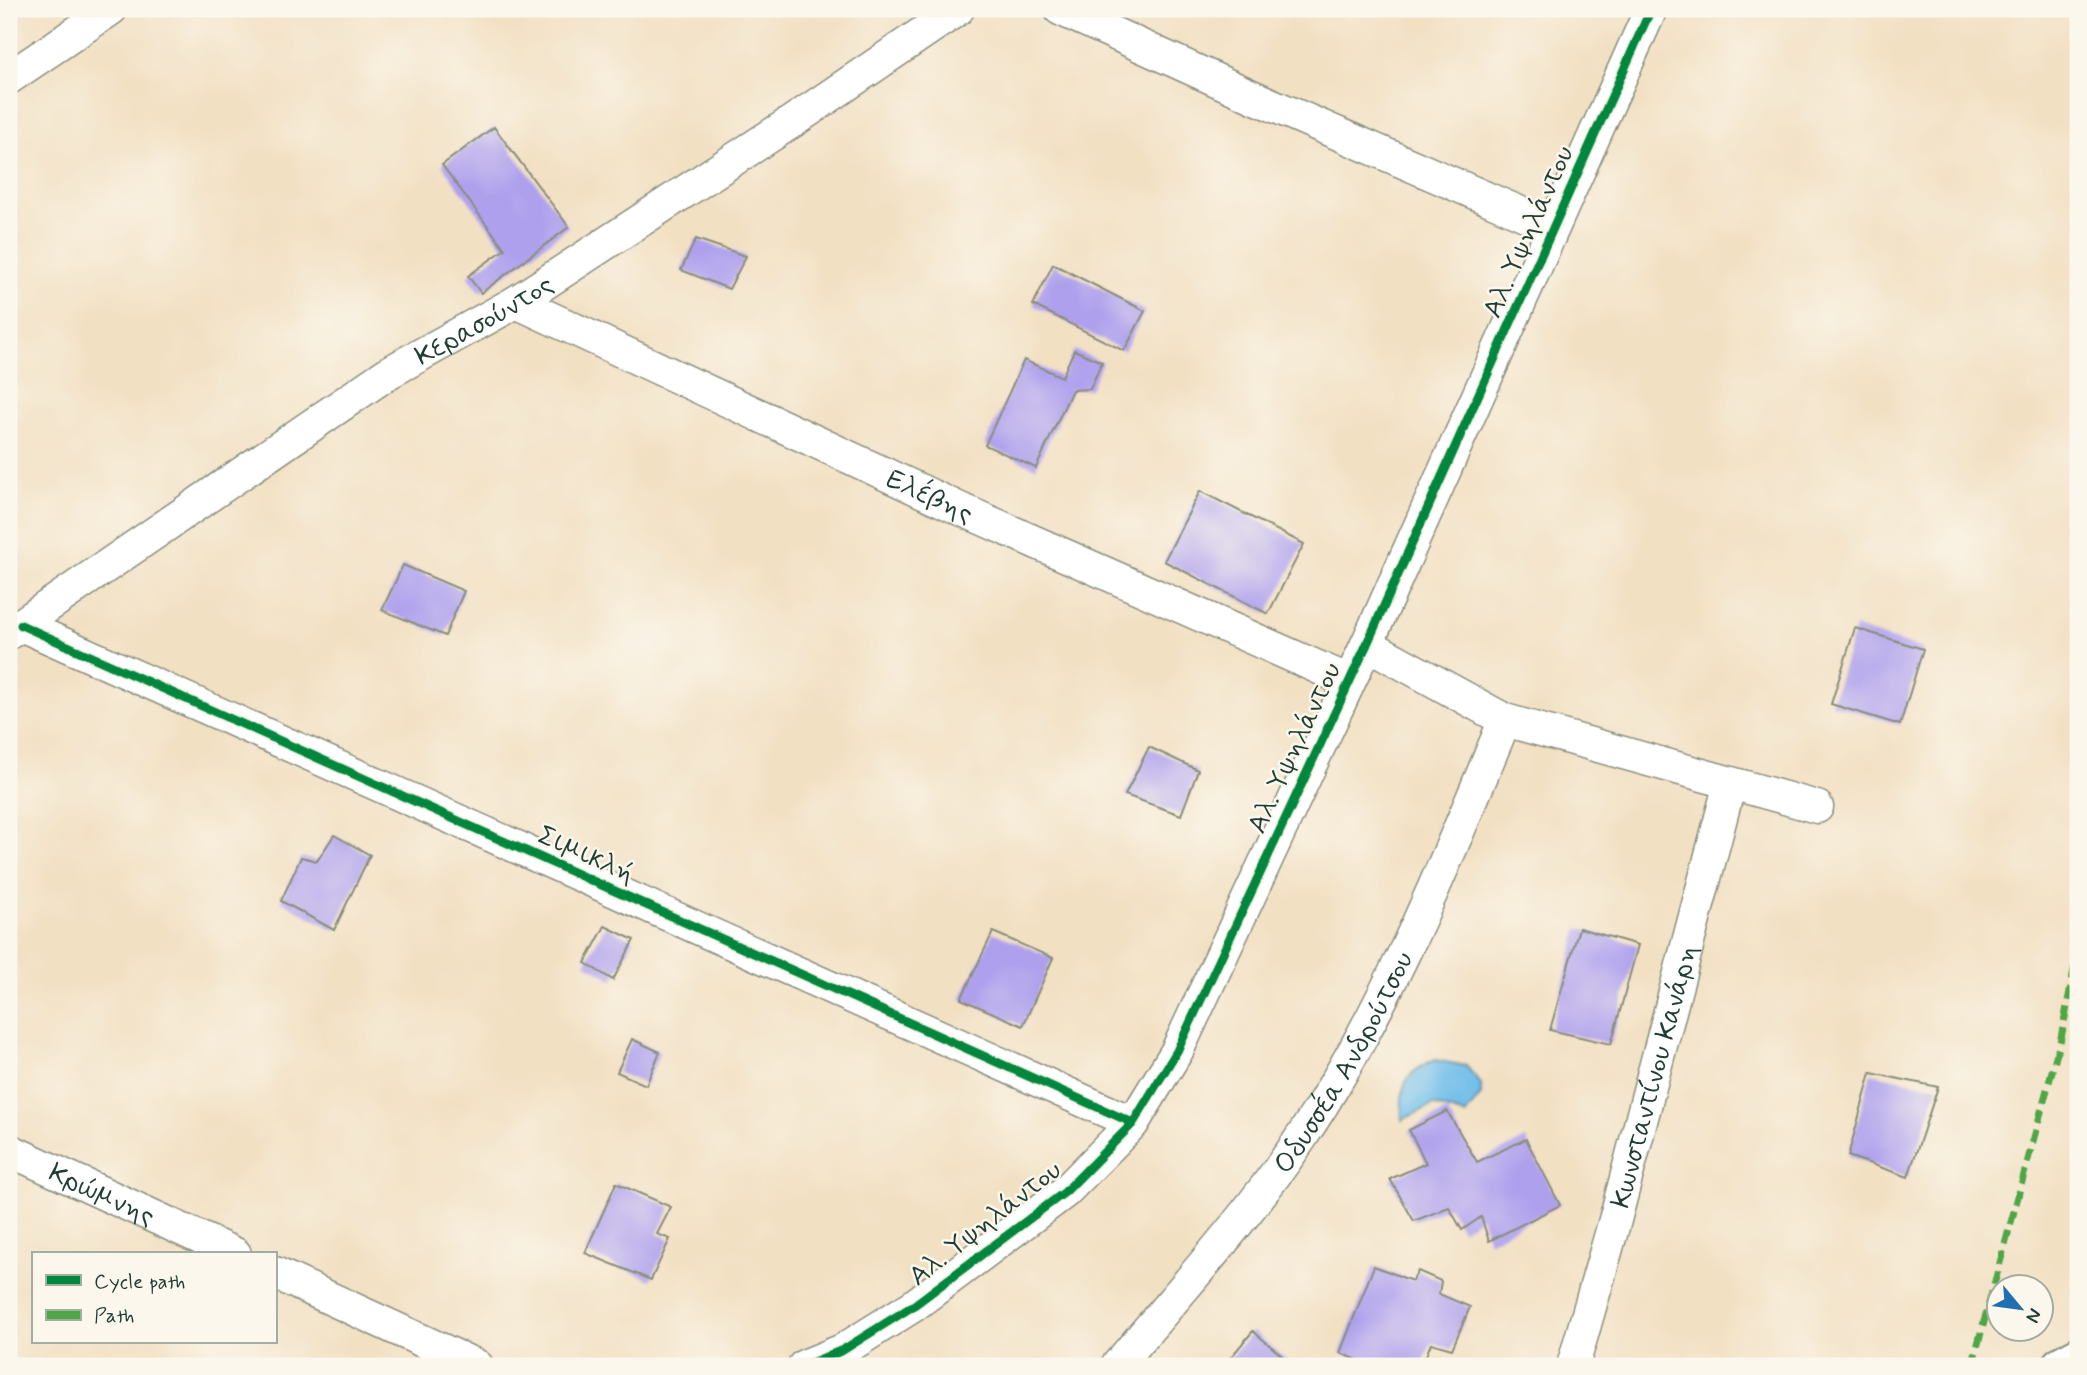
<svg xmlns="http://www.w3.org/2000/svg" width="2087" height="1375" font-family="Mynerve,sans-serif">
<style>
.water{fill:#70bdea;stroke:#487d8f;stroke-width:2}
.building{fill:#afa0ed}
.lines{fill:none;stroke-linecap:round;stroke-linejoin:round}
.street-casing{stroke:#888e7c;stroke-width:35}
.secondary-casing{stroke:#888e7c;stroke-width:42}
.street{stroke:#fff;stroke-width:32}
.secondary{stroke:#fff;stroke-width:38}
.quiet{stroke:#4fa644;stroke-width:7;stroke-dasharray:14 7;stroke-linecap:butt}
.cycleway-casing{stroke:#fbf7ec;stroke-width:13}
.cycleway{stroke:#00873e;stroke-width:9}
.labels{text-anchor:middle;stroke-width:5;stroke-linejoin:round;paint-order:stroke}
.street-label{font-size:28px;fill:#1f3d34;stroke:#fbf7ec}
</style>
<rect width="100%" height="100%" fill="#fbf7ec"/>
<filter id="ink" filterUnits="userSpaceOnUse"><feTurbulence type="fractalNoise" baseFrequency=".0143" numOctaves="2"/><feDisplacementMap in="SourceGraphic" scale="14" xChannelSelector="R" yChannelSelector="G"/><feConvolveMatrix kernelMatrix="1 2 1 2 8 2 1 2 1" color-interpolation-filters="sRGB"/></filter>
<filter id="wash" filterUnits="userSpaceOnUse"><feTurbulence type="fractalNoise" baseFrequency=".00686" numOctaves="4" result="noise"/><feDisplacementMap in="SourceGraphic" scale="28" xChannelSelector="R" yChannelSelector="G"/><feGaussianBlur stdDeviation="1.57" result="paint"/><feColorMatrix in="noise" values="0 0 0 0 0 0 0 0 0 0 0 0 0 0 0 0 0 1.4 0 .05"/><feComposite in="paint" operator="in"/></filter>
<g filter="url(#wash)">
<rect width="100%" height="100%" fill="#f2e0c3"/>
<path class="water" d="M 1435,1060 L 1466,1066 L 1481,1084 L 1481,1095 L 1465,1115 L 1433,1105 L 1402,1120 C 1400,1089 1403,1072 1435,1060 Z"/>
<g id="blocks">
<path class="building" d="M 494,127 L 569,227 L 481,293 L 468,276 L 505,249 L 442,165 Z
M 696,239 L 746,256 L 729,289 L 681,270 Z
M 1053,264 L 1145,311 L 1124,351 L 1033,305 Z
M 1074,350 L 1102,362 L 1090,389 L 1072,390 L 1036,468 L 985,445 L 1024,360 L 1062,377 Z
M 1200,491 L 1304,544 L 1268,614 L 1164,561 Z
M 403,565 L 464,591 L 445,636 L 382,610 Z
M 1855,628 L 1923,649 L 1900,725 L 1831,704 Z
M 1149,747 L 1198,770 L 1181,815 L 1125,795 Z
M 334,835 L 370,855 L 334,930 L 281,901 L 301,857 L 317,861 Z
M 605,926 L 634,940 L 613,980 L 585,963 Z
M 1579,928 L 1638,945 L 1611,1044 L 1550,1030 Z
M 993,932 L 1053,958 L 1023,1026 L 961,999 Z
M 632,1039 L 660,1052 L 646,1085 L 617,1072 Z
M 1871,1073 L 1938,1087 L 1908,1177 L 1848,1156 Z
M 1447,1111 L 1477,1162 L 1526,1139 L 1560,1205 L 1489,1241 L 1481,1217 L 1462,1230 L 1449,1207 L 1414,1221 L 1390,1179 L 1426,1163 L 1409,1130 Z
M 616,1183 L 671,1207 L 657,1234 L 670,1239 L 651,1280 L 585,1253 Z
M 1374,1266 L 1412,1281 L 1418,1271 L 1441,1281 L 1439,1294 L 1470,1307 L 1452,1349 L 1431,1343 L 1422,1366 L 1373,1366 L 1340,1353 Z
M 1253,1331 L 1294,1366 L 1228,1366 L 1225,1364 Z"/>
</g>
</g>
<g filter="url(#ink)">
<use href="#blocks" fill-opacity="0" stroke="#888e7c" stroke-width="2"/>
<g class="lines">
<defs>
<g id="street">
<path d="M 1060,9 L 1256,98 L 1553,227"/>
<path d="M 9,78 L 111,9"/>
<path id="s1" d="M 516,302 L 958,508 L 1349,681"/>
<path d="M 21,625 L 1133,1123"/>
<path id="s2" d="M 9,633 L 388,373 L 516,302 L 796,119 L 958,9"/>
<path d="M 1367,644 L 1505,720 L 1817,807"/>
<path id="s3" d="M 9,1150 L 235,1254"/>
<path d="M 275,1273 L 477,1366"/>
<path d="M 804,1366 L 843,1350 L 913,1306 L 1065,1192 L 1133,1123 L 1177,1051 L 1367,644 L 1651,9"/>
<path id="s4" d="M 1117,1366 C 1180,1291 1248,1217 1303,1135 C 1389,1005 1445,863 1505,720"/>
<path id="s5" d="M 1573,1366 L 1615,1220 L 1730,783"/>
</g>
<path id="secondary" d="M 2061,1366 L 2078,1357"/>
</defs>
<use href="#street" class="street-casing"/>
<use href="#secondary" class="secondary-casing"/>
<use href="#street" class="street"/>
<use href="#secondary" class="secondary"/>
<path class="quiet" d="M 1972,1366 L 2061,1038 L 2078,949"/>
<defs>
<path id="cycleway" d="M 21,625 L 1133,1123
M 804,1366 L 843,1350 L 913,1306 L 1065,1192 L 1133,1123 L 1177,1051 L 1367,644 L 1651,9"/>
</defs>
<use href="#cycleway" class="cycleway-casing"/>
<use href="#cycleway" class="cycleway"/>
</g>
</g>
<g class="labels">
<g class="street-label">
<text transform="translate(1527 231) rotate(-66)" y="10">Αλ. Υψηλάντου</text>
<text dy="10" stroke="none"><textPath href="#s2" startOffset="569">Κερασούντος</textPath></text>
<text dy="10" stroke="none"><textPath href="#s1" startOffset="457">Ελέβης</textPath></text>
<text transform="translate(1293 747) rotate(-65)" y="10">Αλ. Υψηλάντου</text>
<text transform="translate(587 853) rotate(24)" y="10">Σιμικλή</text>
<text dy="10" stroke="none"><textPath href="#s4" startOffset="380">Οδυσσέα Ανδρούτσου</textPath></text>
<text dy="10" stroke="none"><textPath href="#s5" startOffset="301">Κωνσταντίνου Κανάρη</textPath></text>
<text dy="10" stroke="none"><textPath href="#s3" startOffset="103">Κρώμνης</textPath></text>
<text transform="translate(984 1222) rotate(-38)" y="10">Αλ. Υψηλάντου</text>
</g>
</g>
<rect width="2087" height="1375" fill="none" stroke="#fbf7ec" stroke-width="35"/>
<rect x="32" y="1252" width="245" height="91" fill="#fbf7ec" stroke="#a3ada2" stroke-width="2"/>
<rect x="46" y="1275" width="35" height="10" fill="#00873e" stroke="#a3ada2" stroke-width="2"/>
<text x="94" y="1288" font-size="21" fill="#1f3d34">Cycle path</text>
<rect x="46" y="1310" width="35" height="10" fill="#4fa644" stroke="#a3ada2" stroke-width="2"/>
<text x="94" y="1322" font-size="21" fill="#1f3d34">Path</text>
<g transform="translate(2020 1308) rotate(119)"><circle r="33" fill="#fbf7ec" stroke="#a3ada2" stroke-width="2"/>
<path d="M0-5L12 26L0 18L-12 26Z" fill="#1f6fb2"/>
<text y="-10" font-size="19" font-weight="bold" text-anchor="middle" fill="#1f3d34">N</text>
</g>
</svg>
